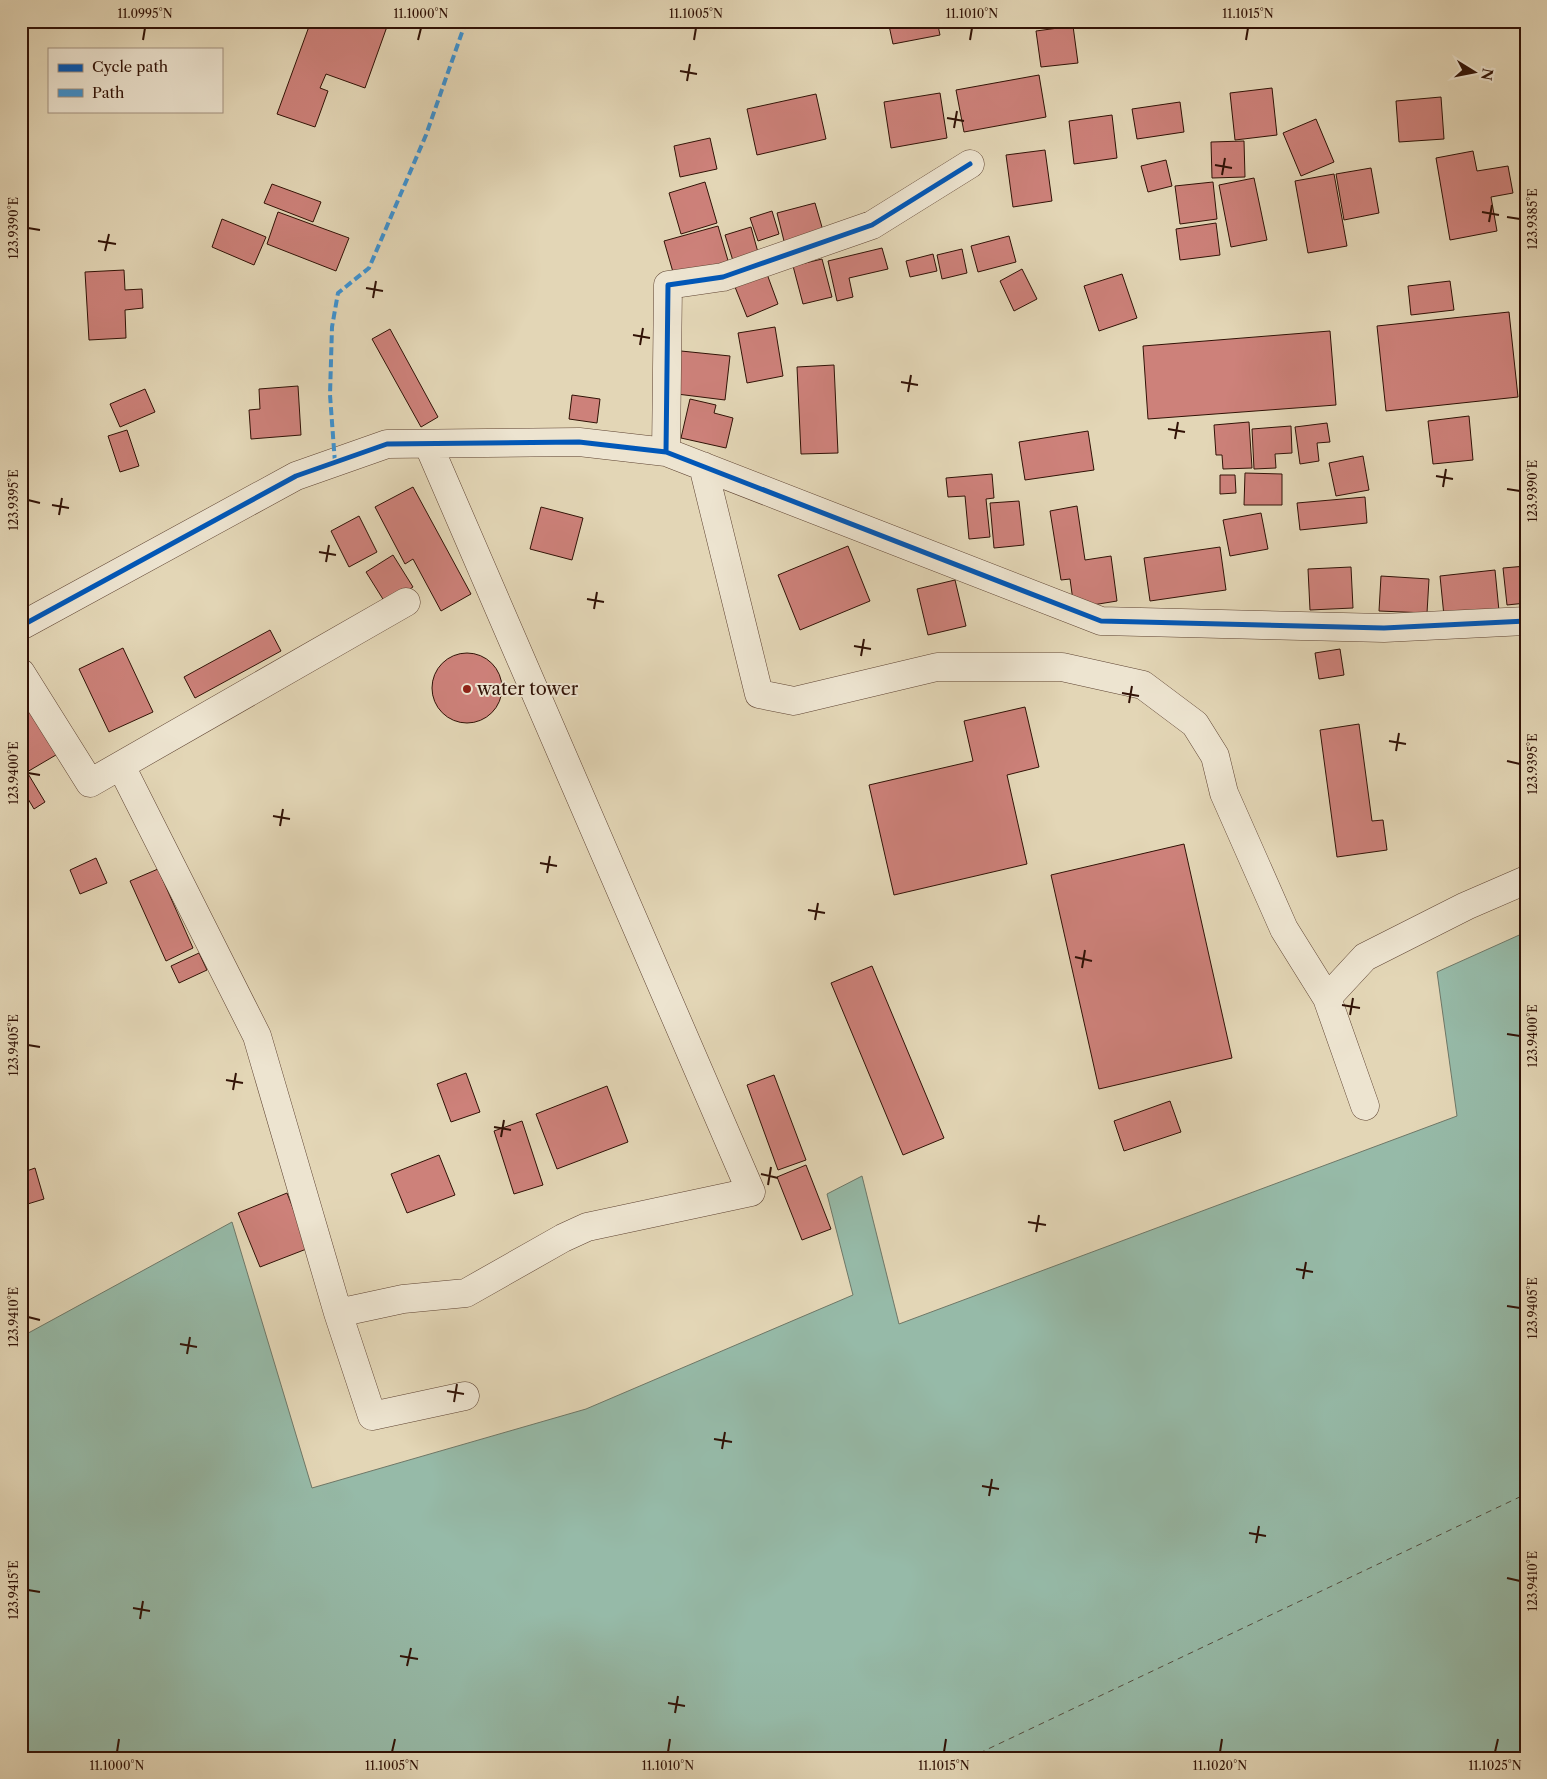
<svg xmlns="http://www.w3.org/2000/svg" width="1547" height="1779" font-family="'Libre Caslon Text',serif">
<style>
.water{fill:#96baa8;stroke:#6e7767}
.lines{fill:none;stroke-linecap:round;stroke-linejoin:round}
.ferry{stroke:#544d3f;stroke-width:1;stroke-dasharray:6 5;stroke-linecap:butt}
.building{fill:#cd817a;stroke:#311206}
.minor-casing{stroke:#5e4332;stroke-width:29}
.minor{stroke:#ede4d0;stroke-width:28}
.quiet{stroke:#3d92d1;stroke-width:4;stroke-dasharray:8 4;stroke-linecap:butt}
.cycleway-casing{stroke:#ede4d0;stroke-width:8}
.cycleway{stroke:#0057b8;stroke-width:5}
.ticks{fill:none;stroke:#311206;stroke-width:2}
.poi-dot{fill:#8f2418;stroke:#ede4d0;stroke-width:2}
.labels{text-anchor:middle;stroke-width:4;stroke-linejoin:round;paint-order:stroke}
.poi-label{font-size:18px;fill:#311206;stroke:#ede4d0;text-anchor:start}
.neatline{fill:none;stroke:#311206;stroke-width:2}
.ticks-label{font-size:12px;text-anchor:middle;fill:#311206}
</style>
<rect width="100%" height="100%" fill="#e3d6b6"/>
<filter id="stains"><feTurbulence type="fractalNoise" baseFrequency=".004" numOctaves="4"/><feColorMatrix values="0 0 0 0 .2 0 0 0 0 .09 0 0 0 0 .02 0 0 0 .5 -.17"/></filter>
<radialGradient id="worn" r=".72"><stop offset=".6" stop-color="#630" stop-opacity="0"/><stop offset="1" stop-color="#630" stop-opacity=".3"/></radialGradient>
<path class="water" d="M 1526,932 L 1526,1758 L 21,1758 L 21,1337 L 232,1222 L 312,1488 L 586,1409 L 853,1295 L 827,1194 L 862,1176 L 899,1324 L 1457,1116 L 1437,972 Z"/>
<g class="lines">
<path class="ferry" d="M 969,1758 L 1526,1494"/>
</g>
<path class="building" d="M 311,21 L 389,21 L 365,88 L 326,74 L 320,88 L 328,91 L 315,127 L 277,114 Z
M 888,21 L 937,21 L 940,35 L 893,44 Z
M 1073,26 L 1078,63 L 1041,67 L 1036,31 Z
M 1039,75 L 1046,117 L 964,132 L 956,90 Z
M 1272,88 L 1277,135 L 1235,140 L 1230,93 Z
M 940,93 L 947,138 L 891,148 L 884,102 Z
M 816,94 L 826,139 L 757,155 L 747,109 Z
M 1441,97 L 1444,139 L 1399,142 L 1396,101 Z
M 1180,102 L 1184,132 L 1137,139 L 1132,109 Z
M 1112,115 L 1117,158 L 1074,164 L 1069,121 Z
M 1316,119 L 1334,162 L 1301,176 L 1283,133 Z
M 710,138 L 717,169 L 680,177 L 674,146 Z
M 1244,141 L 1245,177 L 1212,178 L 1211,142 Z
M 1045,150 L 1052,201 L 1013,207 L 1006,155 Z
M 1473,151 L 1477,171 L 1508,166 L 1513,193 L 1491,197 L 1497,231 L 1450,240 L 1436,158 Z
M 1166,160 L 1172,186 L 1148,192 L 1141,166 Z
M 1371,168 L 1379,213 L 1344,220 L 1336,174 Z
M 1334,174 L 1347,246 L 1308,253 L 1295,181 Z
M 1254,178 L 1267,240 L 1231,247 L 1219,185 Z
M 705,182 L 717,223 L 681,234 L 669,193 Z
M 1213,182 L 1217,219 L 1180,224 L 1175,186 Z
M 272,184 L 321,202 L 313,222 L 264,203 Z
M 815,203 L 824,234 L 785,245 L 777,213 Z
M 772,211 L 779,234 L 758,241 L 750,218 Z
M 278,212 L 349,238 L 336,271 L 267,244 Z
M 222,219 L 266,237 L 254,265 L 212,247 Z
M 1216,223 L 1220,255 L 1180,260 L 1176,229 Z
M 718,226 L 729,264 L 675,279 L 664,241 Z
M 751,227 L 759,256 L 734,264 L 725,235 Z
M 1009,236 L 1016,262 L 978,272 L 971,246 Z
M 882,248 L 888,269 L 849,278 L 853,297 L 837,301 L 828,261 Z
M 962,249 L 967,273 L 942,279 L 937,255 Z
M 933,254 L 937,271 L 910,277 L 906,261 Z
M 822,259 L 832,297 L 803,304 L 793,266 Z
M 1022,269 L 1037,299 L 1014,311 L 1000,281 Z
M 124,270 L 125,290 L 142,289 L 143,308 L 125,310 L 126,338 L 89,340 L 85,272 Z
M 767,274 L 778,304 L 747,317 L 735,287 Z
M 1122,274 L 1137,318 L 1099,331 L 1084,286 Z
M 1450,281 L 1454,310 L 1411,315 L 1408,286 Z
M 1509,312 L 1518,397 L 1386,411 L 1377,326 Z
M 775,327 L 783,376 L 747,383 L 738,333 Z
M 390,329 L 438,417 L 421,427 L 372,339 Z
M 1330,331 L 1336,405 L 1148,419 L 1143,346 Z
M 681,351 L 730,356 L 725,400 L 677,394 Z
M 834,365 L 838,453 L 801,454 L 797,367 Z
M 298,386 L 301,435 L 251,439 L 249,410 L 260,409 L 259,389 Z
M 145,389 L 155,412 L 120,427 L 110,404 Z
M 572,395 L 600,399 L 597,423 L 569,419 Z
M 690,399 L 716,405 L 714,413 L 733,418 L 726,448 L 681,438 Z
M 1469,416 L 1473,460 L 1433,464 L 1428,421 Z
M 1249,422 L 1252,468 L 1223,469 L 1222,455 L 1216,455 L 1214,425 Z
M 1327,423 L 1330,442 L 1317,443 L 1319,461 L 1300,464 L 1295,427 Z
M 1291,426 L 1292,453 L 1275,454 L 1276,468 L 1254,469 L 1252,429 Z
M 127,430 L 139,466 L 120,472 L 108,436 Z
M 1088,431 L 1094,470 L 1025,480 L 1019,442 Z
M 1363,456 L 1369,490 L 1336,496 L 1329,463 Z
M 1245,473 L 1282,474 L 1282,505 L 1244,505 Z
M 992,474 L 994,498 L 986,499 L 990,537 L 969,539 L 965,496 L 948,497 L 946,478 Z
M 1220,475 L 1235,475 L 1236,493 L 1220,494 Z
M 413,487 L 471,594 L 441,611 L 413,559 L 405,564 L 375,507 Z
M 1365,497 L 1367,523 L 1300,530 L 1297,503 Z
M 1019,501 L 1024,545 L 994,548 L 990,503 Z
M 1077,506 L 1085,560 L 1111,556 L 1117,601 L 1074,608 L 1070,579 L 1061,580 L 1050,511 Z
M 541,507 L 583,518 L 572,560 L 530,549 Z
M 1261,513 L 1268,549 L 1230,556 L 1223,520 Z
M 359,516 L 377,552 L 349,567 L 331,531 Z
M 848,546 L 870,601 L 800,630 L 778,575 Z
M 1220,547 L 1226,590 L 1150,601 L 1144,558 Z
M 393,555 L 413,587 L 386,604 L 366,572 Z
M 1526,566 L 1526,603 L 1507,605 L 1503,568 Z
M 1351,567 L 1353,608 L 1310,610 L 1308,569 Z
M 1495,570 L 1499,611 L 1444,616 L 1440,576 Z
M 1381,576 L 1429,579 L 1427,613 L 1379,611 Z
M 955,580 L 966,626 L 928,635 L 917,589 Z
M 270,630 L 281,651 L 195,698 L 184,677 Z
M 123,648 L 153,712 L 109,732 L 79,669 Z
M 1340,649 L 1344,675 L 1319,679 L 1315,653 Z
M432 688a35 35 0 1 1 70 0a35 35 0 1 1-70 0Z
M 21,685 L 61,752 L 27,772 L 45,802 L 34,809 L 21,787 L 21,762 L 27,759 L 21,749 Z
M 1025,707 L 1039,767 L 1007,775 L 1027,864 L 894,895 L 869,785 L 973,761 L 964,721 Z
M 1359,724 L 1372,821 L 1383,820 L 1387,850 L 1337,857 L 1320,730 Z
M 1184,844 L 1232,1058 L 1099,1089 L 1051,875 Z
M 96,858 L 107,883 L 80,894 L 70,870 Z
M 158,869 L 193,948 L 166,961 L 130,881 Z
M 199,953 L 207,970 L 179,983 L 171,966 Z
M 872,966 L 944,1138 L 903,1155 L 831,983 Z
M 466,1073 L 480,1112 L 451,1122 L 437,1084 Z
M 774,1075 L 806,1160 L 778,1170 L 747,1085 Z
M 607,1086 L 628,1142 L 557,1169 L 536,1114 Z
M 1170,1101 L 1181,1132 L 1124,1151 L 1114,1121 Z
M 522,1121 L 543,1185 L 514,1194 L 494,1131 Z
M 439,1155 L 455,1195 L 407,1213 L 391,1174 Z
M 806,1165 L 831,1229 L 802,1240 L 777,1177 Z
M 35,1168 L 44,1199 L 21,1206 L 21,1173 Z
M 287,1193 L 309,1248 L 260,1267 L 238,1213 Z"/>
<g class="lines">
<defs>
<path id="minor" d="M 666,452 L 668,285 L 723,277 L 872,225 L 970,164
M 703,466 L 759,694 L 794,701 L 937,667 L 1062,667 L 1143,685 L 1195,724 L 1215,756 L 1224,793 L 1284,929 L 1327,998 L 1365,1106
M 21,626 L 296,476 L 387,444 L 579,442 L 666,452 L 1101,621 L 1384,628 L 1526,621
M 21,673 L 90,783 L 406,602
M 121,766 L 257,1036 L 338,1313 L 372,1416 L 465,1396
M 1327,998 L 1365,957 L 1466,906 L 1526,880
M 338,1313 L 403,1299 L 466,1293 L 563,1238 L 587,1227 L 751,1192 L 428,444"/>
</defs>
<use href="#minor" class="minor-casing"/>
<use href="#minor" class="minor"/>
<path class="quiet" d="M 335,463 L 330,395 L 332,327 L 338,293 L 369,268 L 426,135 L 466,21"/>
<defs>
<path id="cycleway" d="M 666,452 L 668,285 L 723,277 L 872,225 L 970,164
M 21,626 L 296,476 L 387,444 L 579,442 L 666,452 L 1101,621 L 1384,628 L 1526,621"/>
</defs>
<use href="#cycleway" class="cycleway-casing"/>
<use href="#cycleway" class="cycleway"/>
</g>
<path class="ticks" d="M 143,40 L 145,28M 418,40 L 421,28M 694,40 L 696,28M 970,40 L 972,28M 1246,40 L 1248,28M 680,71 L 697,74M 687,81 L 690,64M 947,118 L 964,121M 954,128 L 957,111M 1215,165 L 1232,168M 1222,175 L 1225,158M 1482,212 L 1499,215M 1507,217 L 1520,219M 1489,222 L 1492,205M 28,228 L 40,230M 98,241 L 116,244M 105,251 L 109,234M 366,288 L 383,291M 373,298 L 376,281M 633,335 L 650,338M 640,345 L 643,328M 901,382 L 918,385M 908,392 L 911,375M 1168,429 L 1185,432M 1175,439 L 1178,422M 1436,476 L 1453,479M 1443,487 L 1446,469M 1507,489 L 1520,491M 28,500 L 40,503M 52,505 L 69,508M 59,515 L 62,498M 319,552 L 336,555M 326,562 L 329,545M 587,599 L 604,602M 594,609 L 597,592M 854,646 L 871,649M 861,656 L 864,639M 1122,693 L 1139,696M 1129,703 L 1132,686M 1389,741 L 1406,744M 1396,751 L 1399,733M 1507,761 L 1520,764M 28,773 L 40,775M 273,816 L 290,819M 280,826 L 283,809M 540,863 L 557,866M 547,873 L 550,856M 808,910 L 825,913M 815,920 L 818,903M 1075,957 L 1092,961M 1082,968 L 1085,950M 1342,1005 L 1360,1008M 1350,1015 L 1353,998M 1507,1034 L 1520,1036M 28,1045 L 40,1047M 226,1080 L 243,1083M 233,1090 L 236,1073M 494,1127 L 511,1130M 501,1137 L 504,1120M 761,1174 L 778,1178M 768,1185 L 771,1167M 1028,1222 L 1046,1225M 1036,1232 L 1039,1215M 1296,1269 L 1313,1272M 1303,1279 L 1306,1262M 1507,1306 L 1520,1308M 28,1317 L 40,1320M 180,1344 L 197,1347M 187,1354 L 190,1337M 447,1391 L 464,1394M 454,1402 L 457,1384M 714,1439 L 732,1442M 722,1449 L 725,1432M 982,1486 L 999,1489M 989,1496 L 992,1479M 1249,1533 L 1266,1536M 1256,1543 L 1259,1526M 1507,1578 L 1520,1581M 28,1590 L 40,1592M 133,1608 L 150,1611M 140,1619 L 143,1601M 400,1656 L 418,1659M 407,1666 L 411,1648M 668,1703 L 685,1706M 675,1713 L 678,1696M 117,1752 L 119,1739M 392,1752 L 395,1739M 668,1752 L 670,1739M 944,1752 L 946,1739M 1220,1752 L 1222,1739M 1495,1752 L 1498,1739"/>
<circle class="poi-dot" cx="467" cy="689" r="5"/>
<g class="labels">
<g class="poi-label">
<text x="477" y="695">water tower</text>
</g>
</g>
<rect width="1547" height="1779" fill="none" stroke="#e3d6b6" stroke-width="55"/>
<rect x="48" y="48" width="175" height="65" fill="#ede4d0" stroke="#a2907f"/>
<rect x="58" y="64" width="25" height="8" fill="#0057b8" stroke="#a2907f"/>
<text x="92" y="72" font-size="15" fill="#311206">Cycle path</text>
<rect x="58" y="89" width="25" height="8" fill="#3d92d1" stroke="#a2907f"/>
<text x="92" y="98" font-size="15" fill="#311206">Path</text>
<g transform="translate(1474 72) rotate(100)" stroke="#ede4d0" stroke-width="4" paint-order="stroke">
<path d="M0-4L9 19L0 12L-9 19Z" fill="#311206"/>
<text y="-8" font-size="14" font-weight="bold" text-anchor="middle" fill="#311206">N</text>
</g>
<rect x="28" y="28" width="1492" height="1724" class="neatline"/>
<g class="ticks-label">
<text x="145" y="18">11.0995°N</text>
<text x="421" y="18">11.1000°N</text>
<text x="696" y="18">11.1005°N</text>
<text x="972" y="18">11.1010°N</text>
<text x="1248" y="18">11.1015°N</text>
<text transform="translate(1533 219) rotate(-90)" y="4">123.9385°E</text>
<text transform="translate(14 228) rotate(-90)" y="4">123.9390°E</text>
<text transform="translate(1533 491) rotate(-90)" y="4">123.9390°E</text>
<text transform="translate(14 500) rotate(-90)" y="4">123.9395°E</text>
<text transform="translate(1533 764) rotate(-90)" y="4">123.9395°E</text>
<text transform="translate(14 773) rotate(-90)" y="4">123.9400°E</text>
<text transform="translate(1533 1036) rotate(-90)" y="4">123.9400°E</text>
<text transform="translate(14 1045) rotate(-90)" y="4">123.9405°E</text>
<text transform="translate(1533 1308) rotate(-90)" y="4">123.9405°E</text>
<text transform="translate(14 1317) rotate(-90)" y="4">123.9410°E</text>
<text transform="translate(1533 1581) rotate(-90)" y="4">123.9410°E</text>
<text transform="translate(14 1590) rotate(-90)" y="4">123.9415°E</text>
<text x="117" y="1770">11.1000°N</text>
<text x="392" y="1770">11.1005°N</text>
<text x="668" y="1770">11.1010°N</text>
<text x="944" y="1770">11.1015°N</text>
<text x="1220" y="1770">11.1020°N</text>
<text x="1495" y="1770">11.1025°N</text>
</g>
<rect width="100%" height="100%" filter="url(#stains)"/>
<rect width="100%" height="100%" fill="url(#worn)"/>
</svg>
